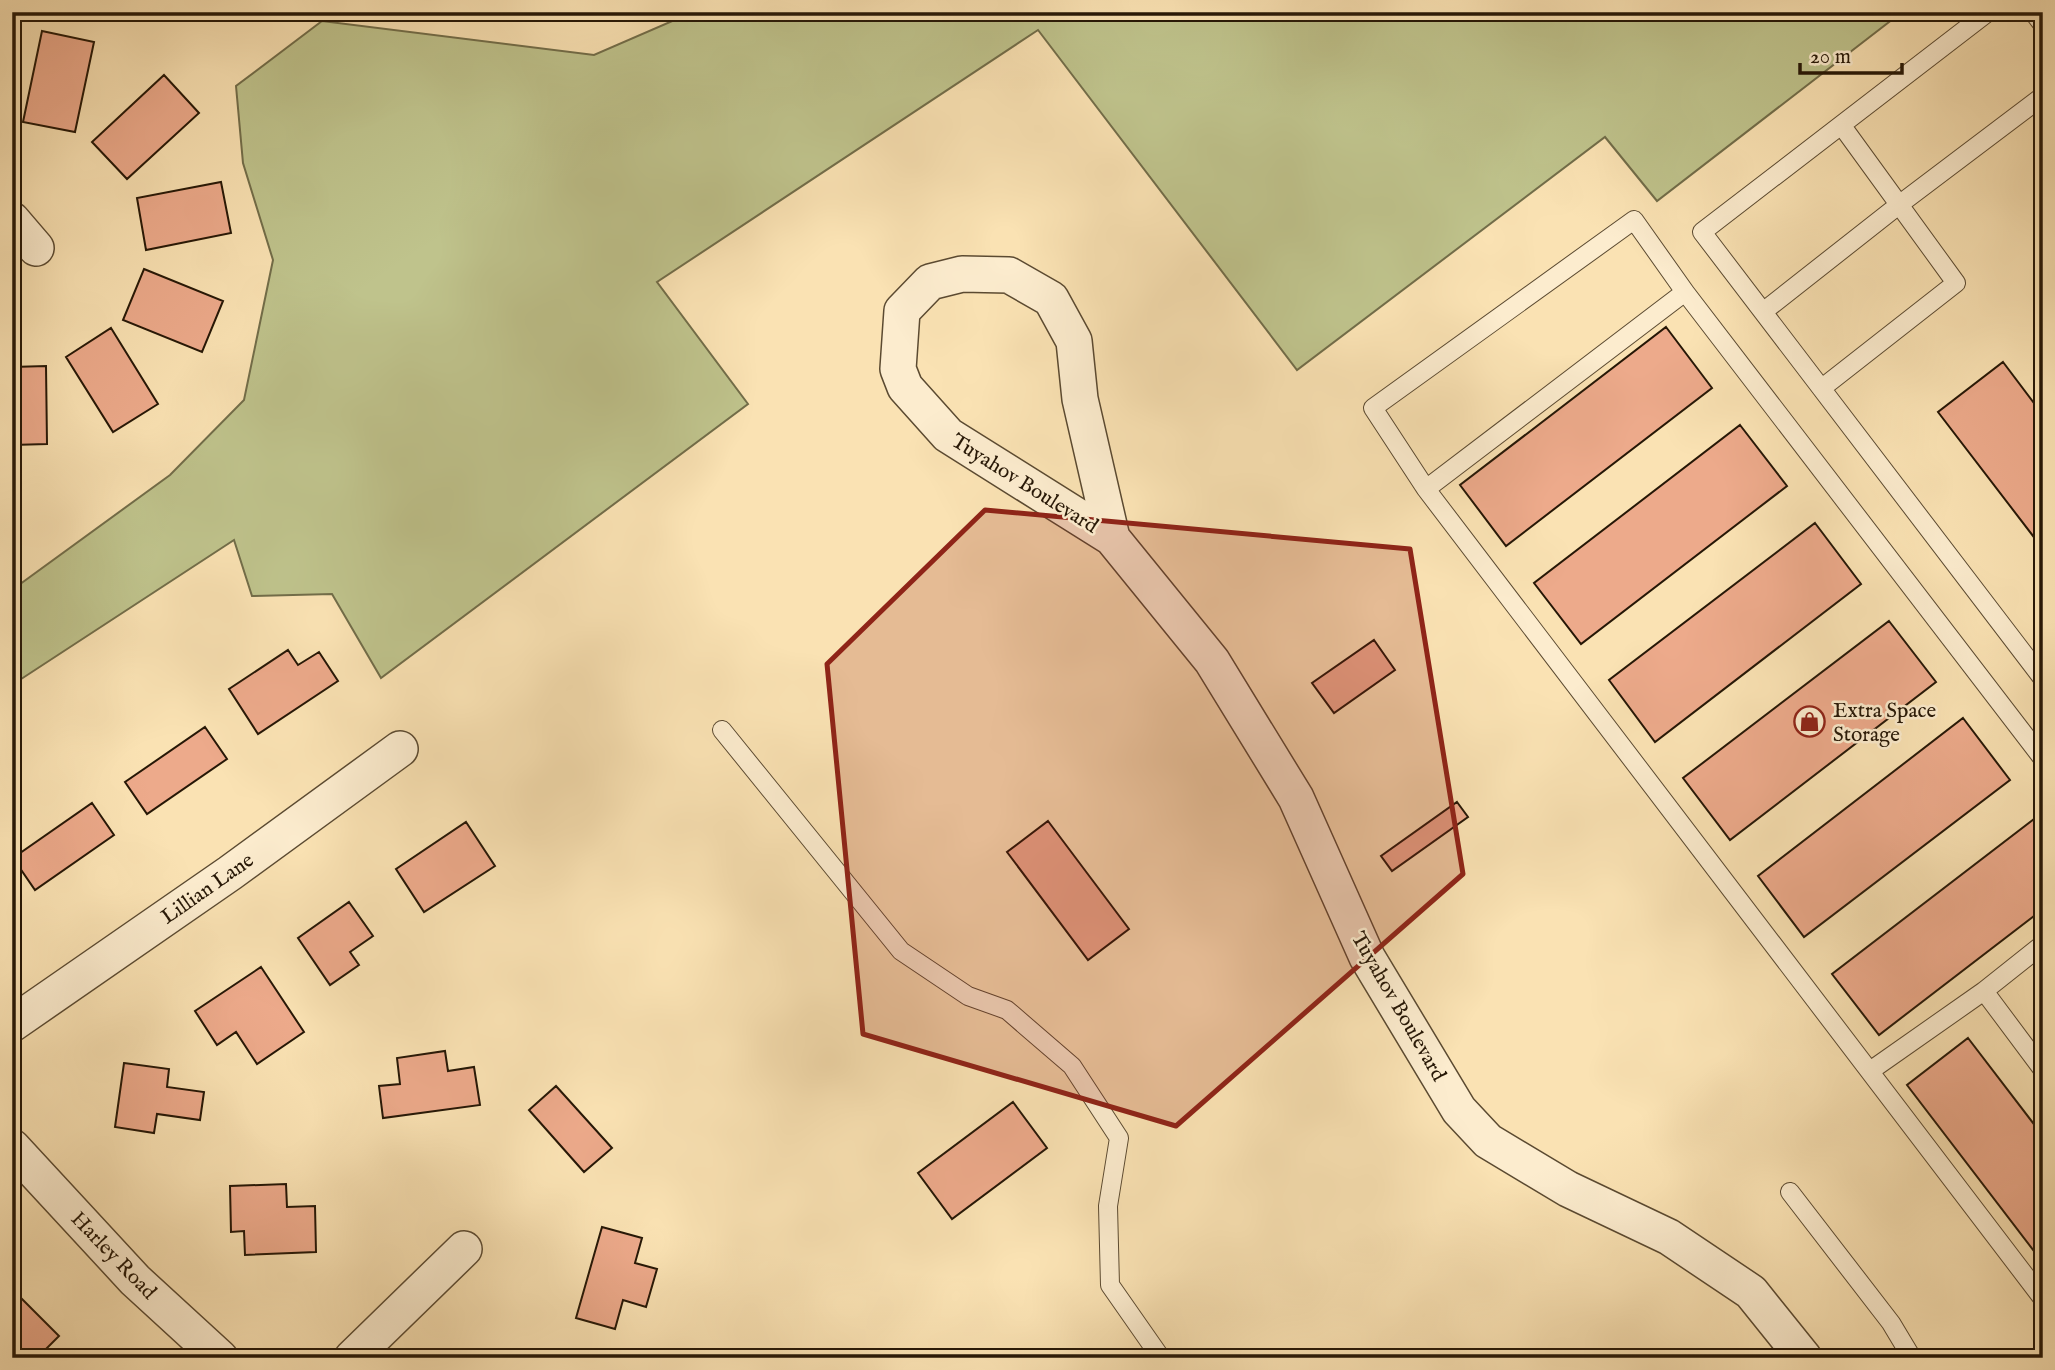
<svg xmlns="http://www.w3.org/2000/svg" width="2055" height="1370" font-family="'IM FELL English',serif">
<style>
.green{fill:#bfc38c;stroke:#726d49;stroke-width:2}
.building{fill:#edaa8b;stroke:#261706;stroke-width:2}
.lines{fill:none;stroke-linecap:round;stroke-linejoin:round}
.service-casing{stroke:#5b4a31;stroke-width:20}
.minor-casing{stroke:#5b4a31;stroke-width:38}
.service{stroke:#fcecce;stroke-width:18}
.minor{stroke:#fcecce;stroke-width:35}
.marked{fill:#8f2418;fill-opacity:0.2;stroke:#8f2418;stroke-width:5;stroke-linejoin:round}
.labels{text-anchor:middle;stroke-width:5;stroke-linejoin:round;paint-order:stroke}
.street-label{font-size:21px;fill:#261706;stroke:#fcecce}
.poi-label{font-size:21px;fill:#261706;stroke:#fcecce;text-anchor:start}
</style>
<rect width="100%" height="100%" fill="#fae2b3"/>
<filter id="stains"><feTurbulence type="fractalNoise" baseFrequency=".00286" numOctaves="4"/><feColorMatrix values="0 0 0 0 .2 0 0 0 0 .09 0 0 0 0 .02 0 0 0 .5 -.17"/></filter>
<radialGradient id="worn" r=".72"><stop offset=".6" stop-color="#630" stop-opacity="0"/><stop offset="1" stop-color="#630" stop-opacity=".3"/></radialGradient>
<path class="green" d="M 693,12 L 1902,12 L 1657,201 L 1605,137 L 1297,370 L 1038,30 L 657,282 L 748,404 L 381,678 L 332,594 L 252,596 L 234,540 L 12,685 L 12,590 L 170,475 L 244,400 L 273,260 L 243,163 L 236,86 L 322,21 L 594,55 Z"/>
<path class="building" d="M 42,31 L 94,42 L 75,132 L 23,122 Z
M 164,75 L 199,113 L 127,179 L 92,142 Z
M 221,182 L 231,233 L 146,250 L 137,198 Z
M 144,269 L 223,301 L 202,352 L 123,320 Z
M 1666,327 L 1712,388 L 1506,546 L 1460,485 Z
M 111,328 L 158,404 L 113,432 L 66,357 Z
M 2003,362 L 2043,415 L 2043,549 L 1938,412 Z
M 46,366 L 47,444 L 12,445 L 12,367 Z
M 1740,425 L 1787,486 L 1581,644 L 1534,583 Z
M 1815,523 L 1861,584 L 1655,742 L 1609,680 Z
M 1889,621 L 1936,682 L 1730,840 L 1683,778 Z
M 1374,640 L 1395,670 L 1334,713 L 1312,683 Z
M 288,650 L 298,665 L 319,652 L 338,681 L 258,734 L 229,689 Z
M 1963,718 L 2010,780 L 1804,937 L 1758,876 Z
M 205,727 L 227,759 L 147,814 L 125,782 Z
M 1457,802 L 1468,817 L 1392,871 L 1381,856 Z
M 92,803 L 114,835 L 35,890 L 13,858 Z
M 2038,816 L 2043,823 L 2043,909 L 1879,1035 L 1832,974 Z
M 1048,821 L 1129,929 L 1088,960 L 1007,852 Z
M 466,822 L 495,866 L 424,912 L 396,869 Z
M 349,902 L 373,936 L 350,952 L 359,965 L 330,985 L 298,938 Z
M 261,967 L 304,1032 L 257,1064 L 236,1032 L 217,1045 L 195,1011 Z
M 1968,1038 L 2043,1136 L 2043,1263 L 1907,1085 Z
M 445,1051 L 448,1071 L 474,1067 L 480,1105 L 383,1118 L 379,1086 L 400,1084 L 397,1058 Z
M 124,1063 L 169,1069 L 167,1087 L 204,1092 L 200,1120 L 157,1114 L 154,1133 L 115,1127 Z
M 556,1086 L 612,1148 L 584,1172 L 529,1110 Z
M 1013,1102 L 1047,1148 L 952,1219 L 918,1173 Z
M 286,1184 L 287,1207 L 315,1206 L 316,1252 L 245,1255 L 244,1231 L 231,1232 L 230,1186 Z
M 602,1227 L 642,1238 L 635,1263 L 657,1269 L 646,1307 L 623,1300 L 615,1329 L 576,1318 Z
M 12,1289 L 59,1336 L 37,1358 L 22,1358 L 12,1348 Z"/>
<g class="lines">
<defs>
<path id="service" d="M 1988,12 L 1702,232 L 2043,679
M 2033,12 L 2043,25
M 1764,311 L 1900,204 L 2043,96
M 1822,388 L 1956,283 L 1842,126
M 1426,489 L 1373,408 L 1634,220 L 1685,292
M 722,730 L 901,951 L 968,996 L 1007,1010 L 1072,1066 L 1119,1138 L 1108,1206 L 1110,1285 L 1161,1358
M 2043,759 L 1685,292 L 1426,489 L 2043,1299
M 1984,991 L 2043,1070
M 1870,1071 L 1984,991 L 2043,944
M 1790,1192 L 1891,1323 L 1912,1358"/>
<path id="minor" d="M 12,220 L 36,248
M 962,274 L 1009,275 L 1051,299 L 1074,341 L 1080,399 L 1112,538 L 948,435 L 905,387 L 898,369 L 902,311 L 930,282 Z
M 1112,538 L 1212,661 L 1296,798 L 1367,957 L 1459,1110 L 1488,1141 L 1568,1189 L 1669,1237 L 1751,1292 L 1804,1358
M 12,1024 L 230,873 L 400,749
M 12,1147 L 135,1280 L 220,1358
M 352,1358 L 464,1249"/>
</defs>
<use href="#service" class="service-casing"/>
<use href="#minor" class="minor-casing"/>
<use href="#service" class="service"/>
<use href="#minor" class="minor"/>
</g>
<path class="marked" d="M 985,510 L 1410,549 L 1463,874 L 1176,1126 L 863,1034 L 827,664 Z"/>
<defs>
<symbol id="shop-ring" viewBox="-11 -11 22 22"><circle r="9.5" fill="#fcecce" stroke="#8f2418" stroke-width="1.5"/><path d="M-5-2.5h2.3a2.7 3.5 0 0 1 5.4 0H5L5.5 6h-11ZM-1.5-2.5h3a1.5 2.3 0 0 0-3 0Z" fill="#8f2418"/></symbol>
</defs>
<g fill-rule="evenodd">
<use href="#shop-ring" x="1792" y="704" width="35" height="35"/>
</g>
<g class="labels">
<g class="street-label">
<text transform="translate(1025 483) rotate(32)" y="7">Tuyahov Boulevard</text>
<text transform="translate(207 888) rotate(-35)" y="7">Lillian Lane</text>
<text transform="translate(1399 1006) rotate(60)" y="7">Tuyahov Boulevard</text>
<text transform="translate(114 1255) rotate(46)" y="7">Harley Road</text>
</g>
<g class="poi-label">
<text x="1833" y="717">Extra Space<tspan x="1833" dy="24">Storage</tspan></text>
</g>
</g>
<rect width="2055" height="1370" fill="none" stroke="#fae2b3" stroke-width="42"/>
<rect x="14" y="14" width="2027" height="1342" fill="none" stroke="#261706" stroke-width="3.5"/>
<rect x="21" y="21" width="2013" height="1328" fill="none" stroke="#261706" stroke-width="2"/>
<path d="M1800 63v10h102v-10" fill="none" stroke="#261706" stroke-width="3.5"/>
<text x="1810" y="63" font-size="21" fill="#261706" stroke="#fcecce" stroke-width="5" paint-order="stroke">20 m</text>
<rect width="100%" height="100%" filter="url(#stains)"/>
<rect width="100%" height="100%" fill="url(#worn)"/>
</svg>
